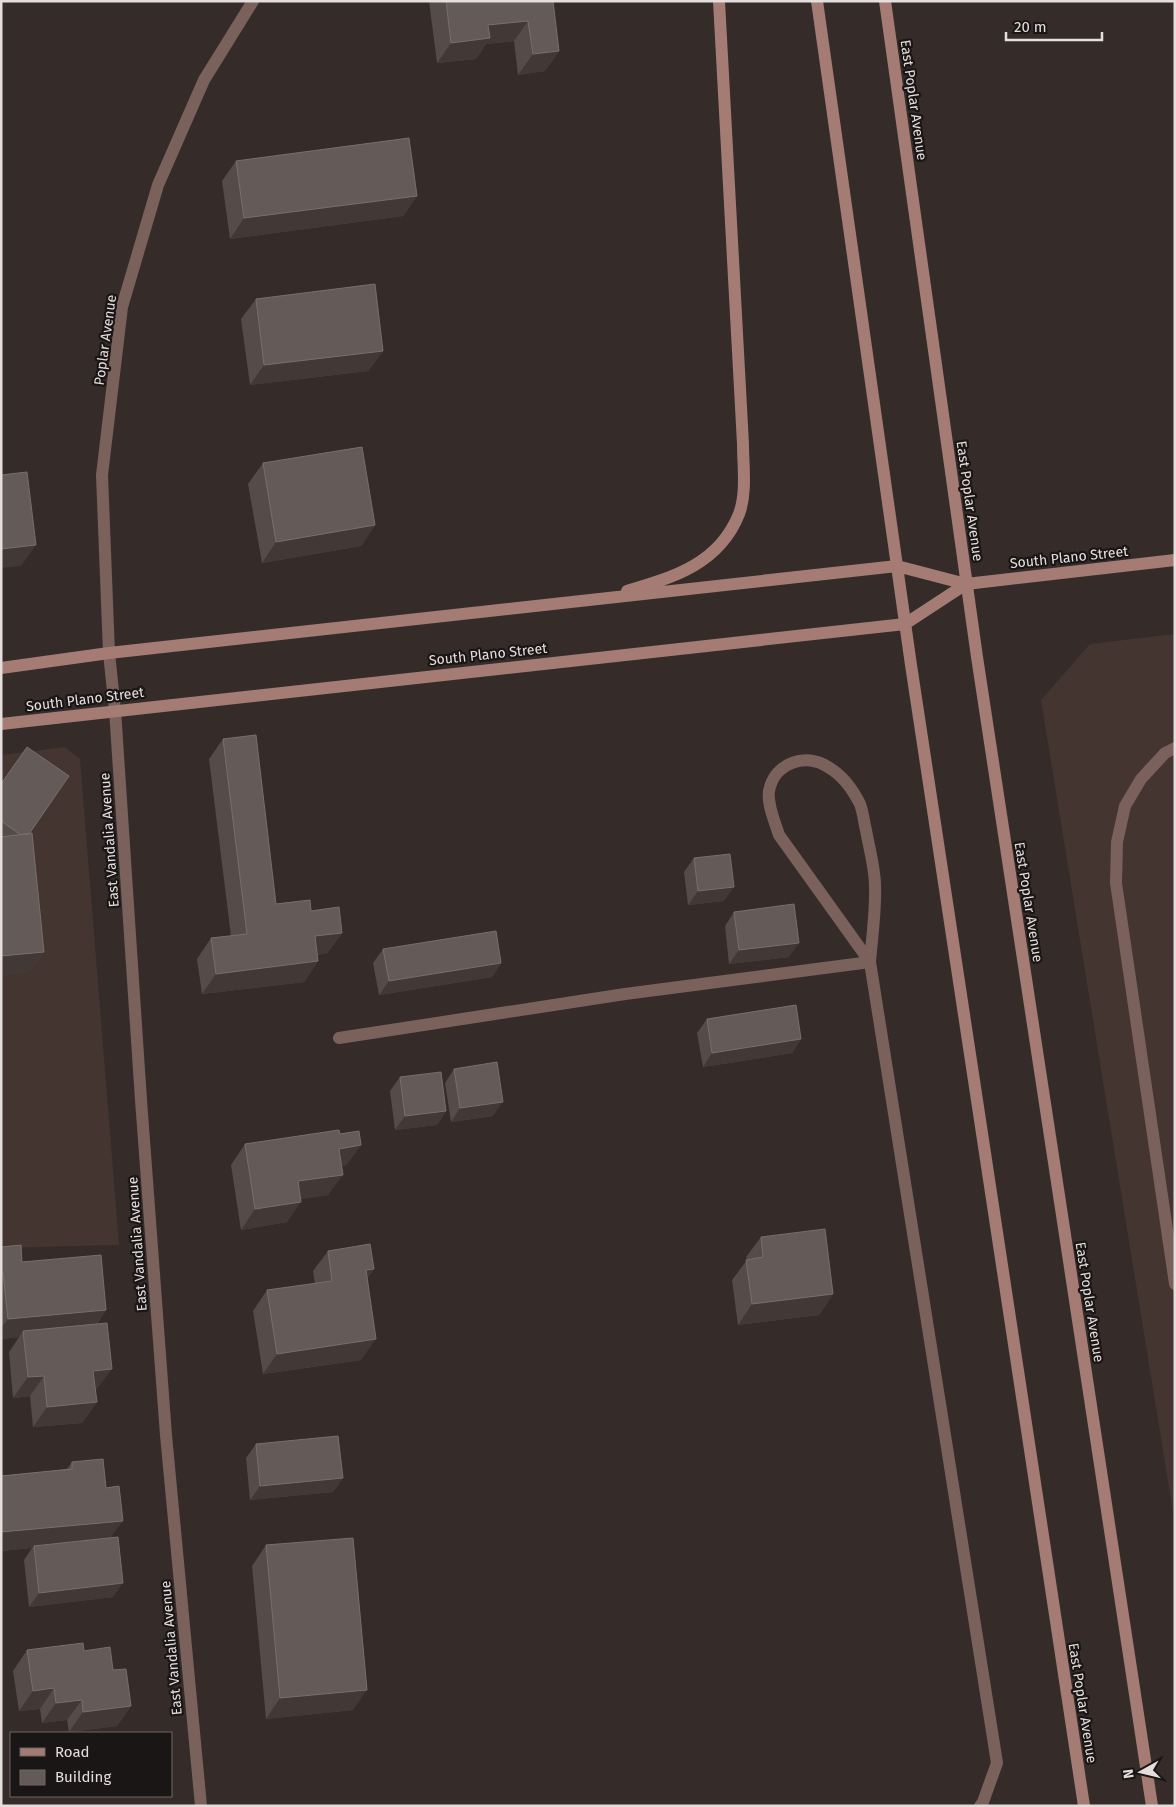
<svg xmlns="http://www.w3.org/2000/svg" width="1176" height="1807" font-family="'Fira Sans',sans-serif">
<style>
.built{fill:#443531}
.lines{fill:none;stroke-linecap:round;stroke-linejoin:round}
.service{stroke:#7a615b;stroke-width:12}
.minor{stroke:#7a615b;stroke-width:12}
.secondary{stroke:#a57c73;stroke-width:12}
.wall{fill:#554b49}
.shaded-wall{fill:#423836}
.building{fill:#645b59;stroke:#786f6d}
.labels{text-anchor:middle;stroke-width:4.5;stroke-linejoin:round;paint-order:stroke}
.street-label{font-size:14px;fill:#e4dedc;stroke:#1a1615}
</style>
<rect width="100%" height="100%" fill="#352c2a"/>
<path class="built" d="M 1175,634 L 1175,1524 L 1041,700 L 1090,644 Z
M 65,747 L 80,759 L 119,1245 L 1,1248 L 1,755 Z"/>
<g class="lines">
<path class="service" d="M 1175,748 L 1165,753 L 1141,779 L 1125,806 L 1117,842 L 1116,883 L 1175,1284
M 339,1038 L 625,994 L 870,962"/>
<path class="minor" d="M 870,962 L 779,835 C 775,822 767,805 769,791 C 774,763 806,752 828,767 C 842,775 853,790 860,804 C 863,812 864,822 866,830 C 869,848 875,868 875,886 C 876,911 872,937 870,962 L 997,1763 L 983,1802 L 980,1806
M 201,1806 L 166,1435 L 141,1100 L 115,710 L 109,653 L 102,475 L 122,307 L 158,185 L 204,80 L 253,1"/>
<path class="secondary" d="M 817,1 L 911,665 L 1084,1806
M 885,1 L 977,657 L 1152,1806
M 627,591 C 674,577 719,564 739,514 C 747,493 743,466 743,444 L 719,1
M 1,668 L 109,653 L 897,566 L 966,584 L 1175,560
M 1,724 L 905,624 L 966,584"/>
</g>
<path class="wall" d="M 429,1 L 553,1 L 559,51 L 545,71 L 518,75 L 514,41 L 486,44 L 476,59 L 437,63 Z
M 236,161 L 417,196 L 403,216 L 230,239 L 222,181 Z
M 256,299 L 383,351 L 368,371 L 250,385 L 241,319 Z
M 263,463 L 375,525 L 361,546 L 262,563 L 248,484 Z
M 223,739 L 276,904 L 311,911 L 342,933 L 327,953 L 317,955 L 318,961 L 304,982 L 202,994 L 197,959 L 211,938 L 231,936 L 209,759 Z
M 1,784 L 29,834 L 44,952 L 30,972 L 1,975 Z
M 694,858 L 724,901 L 688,905 L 684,872 Z
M 734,912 L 789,957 L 729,964 L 725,926 Z
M 383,949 L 501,963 L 492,977 L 379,995 L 373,963 Z
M 707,1019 L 801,1039 L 792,1053 L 703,1067 L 697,1033 Z
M 454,1069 L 493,1116 L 451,1122 L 445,1083 Z
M 400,1077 L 446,1111 L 437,1125 L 395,1130 L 390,1091 Z
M 340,1134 L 361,1145 L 346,1165 L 341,1166 L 328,1195 L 301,1199 L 287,1222 L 241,1230 L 231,1165 L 245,1144 Z
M 761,1237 L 833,1294 L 819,1315 L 738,1325 L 732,1280 L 747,1260 L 746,1257 Z
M 1,1247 L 22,1262 L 106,1310 L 97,1324 L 97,1389 L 95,1390 L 97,1402 L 82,1423 L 33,1427 L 30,1396 L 13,1398 L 9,1352 L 19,1337 L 1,1339 Z
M 328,1251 L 374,1269 L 367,1278 L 361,1360 L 263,1374 L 253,1311 L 267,1290 L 315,1284 L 313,1271 Z
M 256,1444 L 343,1478 L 333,1492 L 250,1500 L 246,1458 Z
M 72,1462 L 111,1537 L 113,1597 L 29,1607 L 24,1560 L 32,1548 L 1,1551 L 1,1476 L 67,1469 Z
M 266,1545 L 353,1710 L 266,1719 L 252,1566 Z
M 27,1650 L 84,1651 L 113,1670 L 131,1706 L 117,1726 L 69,1732 L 67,1720 L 42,1723 L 40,1709 L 19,1711 L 13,1671 Z"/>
<path class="shaded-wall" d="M 528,21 L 514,41 L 486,44 L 476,59 L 437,63 L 451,43 L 488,25 Z
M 559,51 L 545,71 L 518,75 L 533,54 Z
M 417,196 L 403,216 L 230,239 L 244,218 Z
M 383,351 L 368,371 L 250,385 L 264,365 Z
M 375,525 L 361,546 L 262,563 L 276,542 Z
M 36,545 L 21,566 L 1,568 L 1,549 Z
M 734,887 L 724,901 L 688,905 L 698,891 Z
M 342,933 L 327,953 L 301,957 L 315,936 Z
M 799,943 L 789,957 L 729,964 L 739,950 Z
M 44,952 L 30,972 L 1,975 L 1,956 Z
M 318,961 L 304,982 L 202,994 L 216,974 Z
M 501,963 L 492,977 L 379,995 L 389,981 Z
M 801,1039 L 792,1053 L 703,1067 L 712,1053 Z
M 503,1102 L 493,1116 L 451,1122 L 460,1108 Z
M 446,1111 L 437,1125 L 395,1130 L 405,1116 Z
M 361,1145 L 346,1165 L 324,1169 L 339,1149 Z
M 343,1175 L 328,1195 L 284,1202 L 298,1181 Z
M 301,1202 L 287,1222 L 241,1230 L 255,1209 Z
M 374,1269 L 359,1289 L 366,1270 Z
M 833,1294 L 819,1315 L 738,1325 L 752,1304 Z
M 106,1310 L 92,1330 L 23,1331 L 19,1337 L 1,1339 L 1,1328 L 8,1319 Z
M 376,1339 L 361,1360 L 263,1374 L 277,1354 Z
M 112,1369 L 97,1389 L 79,1392 L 93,1371 Z
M 44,1376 L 30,1396 L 13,1398 L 28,1377 Z
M 97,1402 L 82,1423 L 33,1427 L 47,1407 Z
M 343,1478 L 333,1492 L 250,1500 L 260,1486 Z
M 123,1521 L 108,1541 L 34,1546 L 32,1548 L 1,1551 L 1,1532 Z
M 123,1583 L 113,1597 L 29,1607 L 39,1593 Z
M 54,1688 L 40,1709 L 19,1711 L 33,1691 Z
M 367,1690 L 353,1710 L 266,1719 L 280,1698 Z
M 82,1700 L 67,1720 L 42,1723 L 56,1703 Z
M 131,1706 L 117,1726 L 69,1732 L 83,1712 Z"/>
<path class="building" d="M 446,1 L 553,1 L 559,51 L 533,54 L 528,21 L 488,25 L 490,38 L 451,43 Z
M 409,138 L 417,196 L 244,218 L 236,161 Z
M 375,284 L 383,351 L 264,365 L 256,299 Z
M 362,447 L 375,525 L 276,542 L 263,463 Z
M 27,472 L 36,545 L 1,549 L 1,475 Z
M 256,735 L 276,904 L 310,900 L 311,911 L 339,907 L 342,933 L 315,936 L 318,961 L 216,974 L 211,938 L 247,934 L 223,739 Z
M 27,747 L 69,776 L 29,834 L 21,835 L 1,821 L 1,784 Z
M 32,833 L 44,952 L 1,956 L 1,837 Z
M 730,854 L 734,887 L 698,891 L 694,858 Z
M 794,904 L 799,943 L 739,950 L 734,912 Z
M 496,931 L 501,963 L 389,981 L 383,949 Z
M 796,1005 L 801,1039 L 712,1053 L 707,1019 Z
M 497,1062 L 503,1102 L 460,1108 L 454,1069 Z
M 441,1072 L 446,1111 L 405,1116 L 400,1077 Z
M 339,1130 L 340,1134 L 359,1131 L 361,1145 L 339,1149 L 343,1175 L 298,1181 L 301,1202 L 255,1209 L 245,1144 Z
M 825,1229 L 833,1294 L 752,1304 L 746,1260 L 763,1257 L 761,1237 Z
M 370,1244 L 374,1269 L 366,1270 L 376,1339 L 277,1354 L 267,1290 L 332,1281 L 328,1251 Z
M 21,1245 L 22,1262 L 101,1255 L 106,1310 L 8,1319 L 3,1273 L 1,1273 L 1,1247 Z
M 107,1323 L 112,1369 L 93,1371 L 97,1402 L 47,1407 L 44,1376 L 28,1377 L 23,1331 Z
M 338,1436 L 343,1478 L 260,1486 L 256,1444 Z
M 103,1459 L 106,1488 L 119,1486 L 123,1521 L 1,1532 L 1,1476 L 72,1469 L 72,1462 Z
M 118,1537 L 123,1583 L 39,1593 L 34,1546 Z
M 353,1538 L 367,1690 L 280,1698 L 266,1545 Z
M 83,1643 L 84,1651 L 110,1647 L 113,1670 L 126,1669 L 131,1706 L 83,1712 L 82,1700 L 56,1703 L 54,1688 L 33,1691 L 27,1650 Z"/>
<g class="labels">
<g class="street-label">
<text transform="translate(914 100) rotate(82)" y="5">East Poplar Avenue</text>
<text transform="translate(105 340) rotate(-82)" y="5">Poplar Avenue</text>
<text transform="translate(970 501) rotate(82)" y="5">East Poplar Avenue</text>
<text transform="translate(1069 557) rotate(-6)" y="5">South Plano Street</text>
<text transform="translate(488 654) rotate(-6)" y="5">South Plano Street</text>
<text transform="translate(85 699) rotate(-7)" y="5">South Plano Street</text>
<text transform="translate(109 840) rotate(-94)" y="5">East Vandalia Avenue</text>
<text transform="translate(1029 902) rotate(81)" y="5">East Poplar Avenue</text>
<text transform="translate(137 1244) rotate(-94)" y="5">East Vandalia Avenue</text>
<text transform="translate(1090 1302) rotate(81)" y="5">East Poplar Avenue</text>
<text transform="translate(171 1648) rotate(-95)" y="5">East Vandalia Avenue</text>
<text transform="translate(1083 1703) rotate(81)" y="5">East Poplar Avenue</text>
</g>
</g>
<rect width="1176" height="1807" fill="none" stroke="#e4dedc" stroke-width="5"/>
<rect x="10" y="1732" width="162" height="65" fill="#1a1615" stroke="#6b6665"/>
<rect x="20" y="1748" width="25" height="8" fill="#a57c73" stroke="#6b6665"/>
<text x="55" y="1757" font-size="15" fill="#e4dedc">Road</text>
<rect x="20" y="1770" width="25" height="15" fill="#645b59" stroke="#6b6665"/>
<text x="55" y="1782" font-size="15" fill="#e4dedc">Building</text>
<g transform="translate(1141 1772) rotate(262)" stroke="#1a1615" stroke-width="4" paint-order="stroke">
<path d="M0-4L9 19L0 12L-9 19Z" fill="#e4dedc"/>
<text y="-8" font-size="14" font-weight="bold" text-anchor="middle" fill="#e4dedc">N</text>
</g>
<path d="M1006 32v8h96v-8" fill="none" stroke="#e4dedc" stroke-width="2.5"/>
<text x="1014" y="32" font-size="15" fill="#e4dedc" stroke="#1a1615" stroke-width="4" paint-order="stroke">20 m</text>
</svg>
